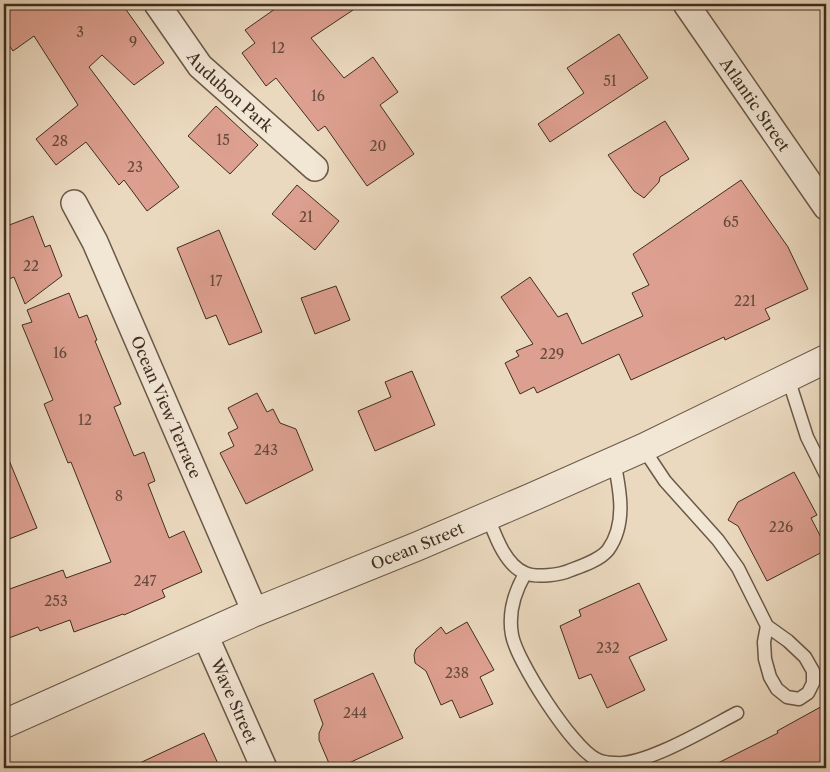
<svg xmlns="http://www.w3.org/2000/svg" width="830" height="772" font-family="'Libre Caslon Text',serif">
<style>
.building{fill:#dd9f8f;stroke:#3f2e20}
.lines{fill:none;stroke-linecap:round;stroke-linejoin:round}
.service-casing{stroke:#6a5948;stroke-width:15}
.minor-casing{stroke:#6a5948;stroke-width:28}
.tertiary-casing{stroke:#6a5948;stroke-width:30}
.service{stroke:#f2e6d5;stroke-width:12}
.minor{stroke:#f2e6d5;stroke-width:25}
.tertiary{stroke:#f2e6d5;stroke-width:28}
.labels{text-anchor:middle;stroke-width:4.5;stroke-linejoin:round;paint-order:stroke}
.number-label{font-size:14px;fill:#664a3c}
.street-label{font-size:16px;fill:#3f2e20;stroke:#f2e6d5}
</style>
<rect width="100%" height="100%" fill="#ebd9bf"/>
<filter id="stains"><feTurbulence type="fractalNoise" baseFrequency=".004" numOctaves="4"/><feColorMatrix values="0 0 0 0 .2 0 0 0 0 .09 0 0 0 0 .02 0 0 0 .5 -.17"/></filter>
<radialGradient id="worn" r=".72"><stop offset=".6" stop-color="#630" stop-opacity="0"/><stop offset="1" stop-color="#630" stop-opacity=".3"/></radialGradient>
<path class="building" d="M 4,4 L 122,4 L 164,63 L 134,85 L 102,55 L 89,67 L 179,187 L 147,211 L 124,180 L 119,185 L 86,142 L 56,165 L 36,139 L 78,105 L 34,36 L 13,51 L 4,38 Z
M 282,4 L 362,4 L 311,38 L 344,78 L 373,57 L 398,92 L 380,105 L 414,154 L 367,186 L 325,126 L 318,131 L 276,78 L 266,86 L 242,53 L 255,43 L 245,30 Z
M 619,34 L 648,78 L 550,142 L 538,124 L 584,93 L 567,68 Z
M 216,106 L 258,145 L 230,174 L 188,136 Z
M 665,121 L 689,159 L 660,177 L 659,182 L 644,198 L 634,191 L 608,155 Z
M 741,180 L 788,247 L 808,289 L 765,309 L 770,319 L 725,340 L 724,337 L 631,380 L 619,354 L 537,393 L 534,387 L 520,394 L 505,363 L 519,356 L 516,351 L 533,344 L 501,297 L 530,277 L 558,317 L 567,313 L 582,344 L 643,316 L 632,293 L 649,285 L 633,254 Z
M 297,185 L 339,221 L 315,250 L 272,214 Z
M 33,216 L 45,247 L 50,245 L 62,276 L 25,304 L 14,277 L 4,281 L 4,227 Z
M 219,230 L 262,332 L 229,345 L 216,315 L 206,319 L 177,248 Z
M 336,286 L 350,320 L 315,334 L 301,298 Z
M 69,293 L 79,318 L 87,315 L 97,340 L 95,341 L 121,404 L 114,407 L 134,456 L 144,452 L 155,481 L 148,484 L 169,538 L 184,531 L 202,572 L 162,590 L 165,597 L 124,615 L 123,614 L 74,632 L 70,620 L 40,631 L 38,627 L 9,638 L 4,623 L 4,591 L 63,570 L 66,578 L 111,562 L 71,462 L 68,463 L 44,404 L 53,400 L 22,325 L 32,322 L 27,310 Z
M 412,371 L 435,425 L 375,451 L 358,411 L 391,397 L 385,382 Z
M 257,393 L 267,412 L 273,409 L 280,423 L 296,429 L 313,470 L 246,504 L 220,453 L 234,446 L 228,433 L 238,428 L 228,408 Z
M 4,448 L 37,528 L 4,541 Z
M 794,472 L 817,515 L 811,518 L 826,547 L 826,550 L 767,581 L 738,526 L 728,520 L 738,502 Z
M 639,583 L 667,640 L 629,657 L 645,690 L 607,708 L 591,674 L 579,679 L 560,626 L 581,616 L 579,610 Z
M 467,622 L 494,670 L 480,677 L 493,704 L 460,718 L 452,700 L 441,705 L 426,671 L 415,663 L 414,655 L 416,649 L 441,627 L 446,634 Z
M 373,673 L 403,738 L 338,768 L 331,768 L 319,740 L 319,733 L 323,724 L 314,700 Z
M 826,704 L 826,768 L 708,768 L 778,733 L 777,731 Z
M 204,733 L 220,768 L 129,768 Z"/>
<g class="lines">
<defs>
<path id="service" d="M 788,378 L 807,437 L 826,475
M 643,448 L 665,481 L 718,540 L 738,568 L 767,626 L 788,641 L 805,657 L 813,671 L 813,683 L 808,693 L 799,699 L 787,697 L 777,689 L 770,677 L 765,659 L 764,642 L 767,626
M 488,517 C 495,535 505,565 525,573 C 536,578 560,575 571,570 C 582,566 600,560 608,550 C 627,524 620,490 614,461
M 525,574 C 514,593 508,613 512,635 C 517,662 572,747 596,759 C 601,762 609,763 615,763 C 645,766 708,728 737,713"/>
<g id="minor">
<path id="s1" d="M 157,4 L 200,66 L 315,168"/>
<path id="s2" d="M 686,4 L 826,207"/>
<path id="s3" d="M 74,203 L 95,242 L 255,612"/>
<path id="s4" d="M 205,635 L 264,768"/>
</g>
<g id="tertiary">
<path id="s5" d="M 4,724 L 255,612 L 418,546 L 530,498 L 643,448 L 826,359"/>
</g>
</defs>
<use href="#service" class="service-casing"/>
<use href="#minor" class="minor-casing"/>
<use href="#tertiary" class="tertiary-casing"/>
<use href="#service" class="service"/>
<use href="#minor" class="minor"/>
<use href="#tertiary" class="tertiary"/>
</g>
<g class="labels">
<g class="number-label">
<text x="80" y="37">3</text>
<text x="133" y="47">9</text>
<text x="278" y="53">12</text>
<text x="610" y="86">51</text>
<text x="318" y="101">16</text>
<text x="223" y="145">15</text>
<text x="60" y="146">28</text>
<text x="378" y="151">20</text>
<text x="135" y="172">23</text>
<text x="306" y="222">21</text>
<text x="731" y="227">65</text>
<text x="31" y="271">22</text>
<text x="216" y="286">17</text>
<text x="745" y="306">221</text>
<text x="60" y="358">16</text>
<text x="552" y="359">229</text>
<text x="85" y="425">12</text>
<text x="266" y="455">243</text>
<text x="119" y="501">8</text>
<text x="781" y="532">226</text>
<text x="145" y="586">247</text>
<text x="56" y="606">253</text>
<text x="608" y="653">232</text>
<text x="457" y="678">238</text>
<text x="355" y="718">244</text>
</g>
<g class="street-label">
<text dy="6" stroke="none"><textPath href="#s1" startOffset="115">Audubon Park</textPath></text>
<text dy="6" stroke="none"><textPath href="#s2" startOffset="122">Atlantic Street</textPath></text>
<text dy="6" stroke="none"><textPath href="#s3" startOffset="224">Ocean View Terrace</textPath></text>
<text dy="6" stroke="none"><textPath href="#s5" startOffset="450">Ocean Street</textPath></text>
<text dy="6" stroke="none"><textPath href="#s4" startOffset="72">Wave Street</textPath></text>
</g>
</g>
<rect width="830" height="772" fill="none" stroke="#ebd9bf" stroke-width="20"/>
<rect x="5" y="5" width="820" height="762" fill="none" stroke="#3f2e20" stroke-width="2.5"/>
<rect x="10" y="10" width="810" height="752" fill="none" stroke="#3f2e20"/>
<rect width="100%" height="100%" filter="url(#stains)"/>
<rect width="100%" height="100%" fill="url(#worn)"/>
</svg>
